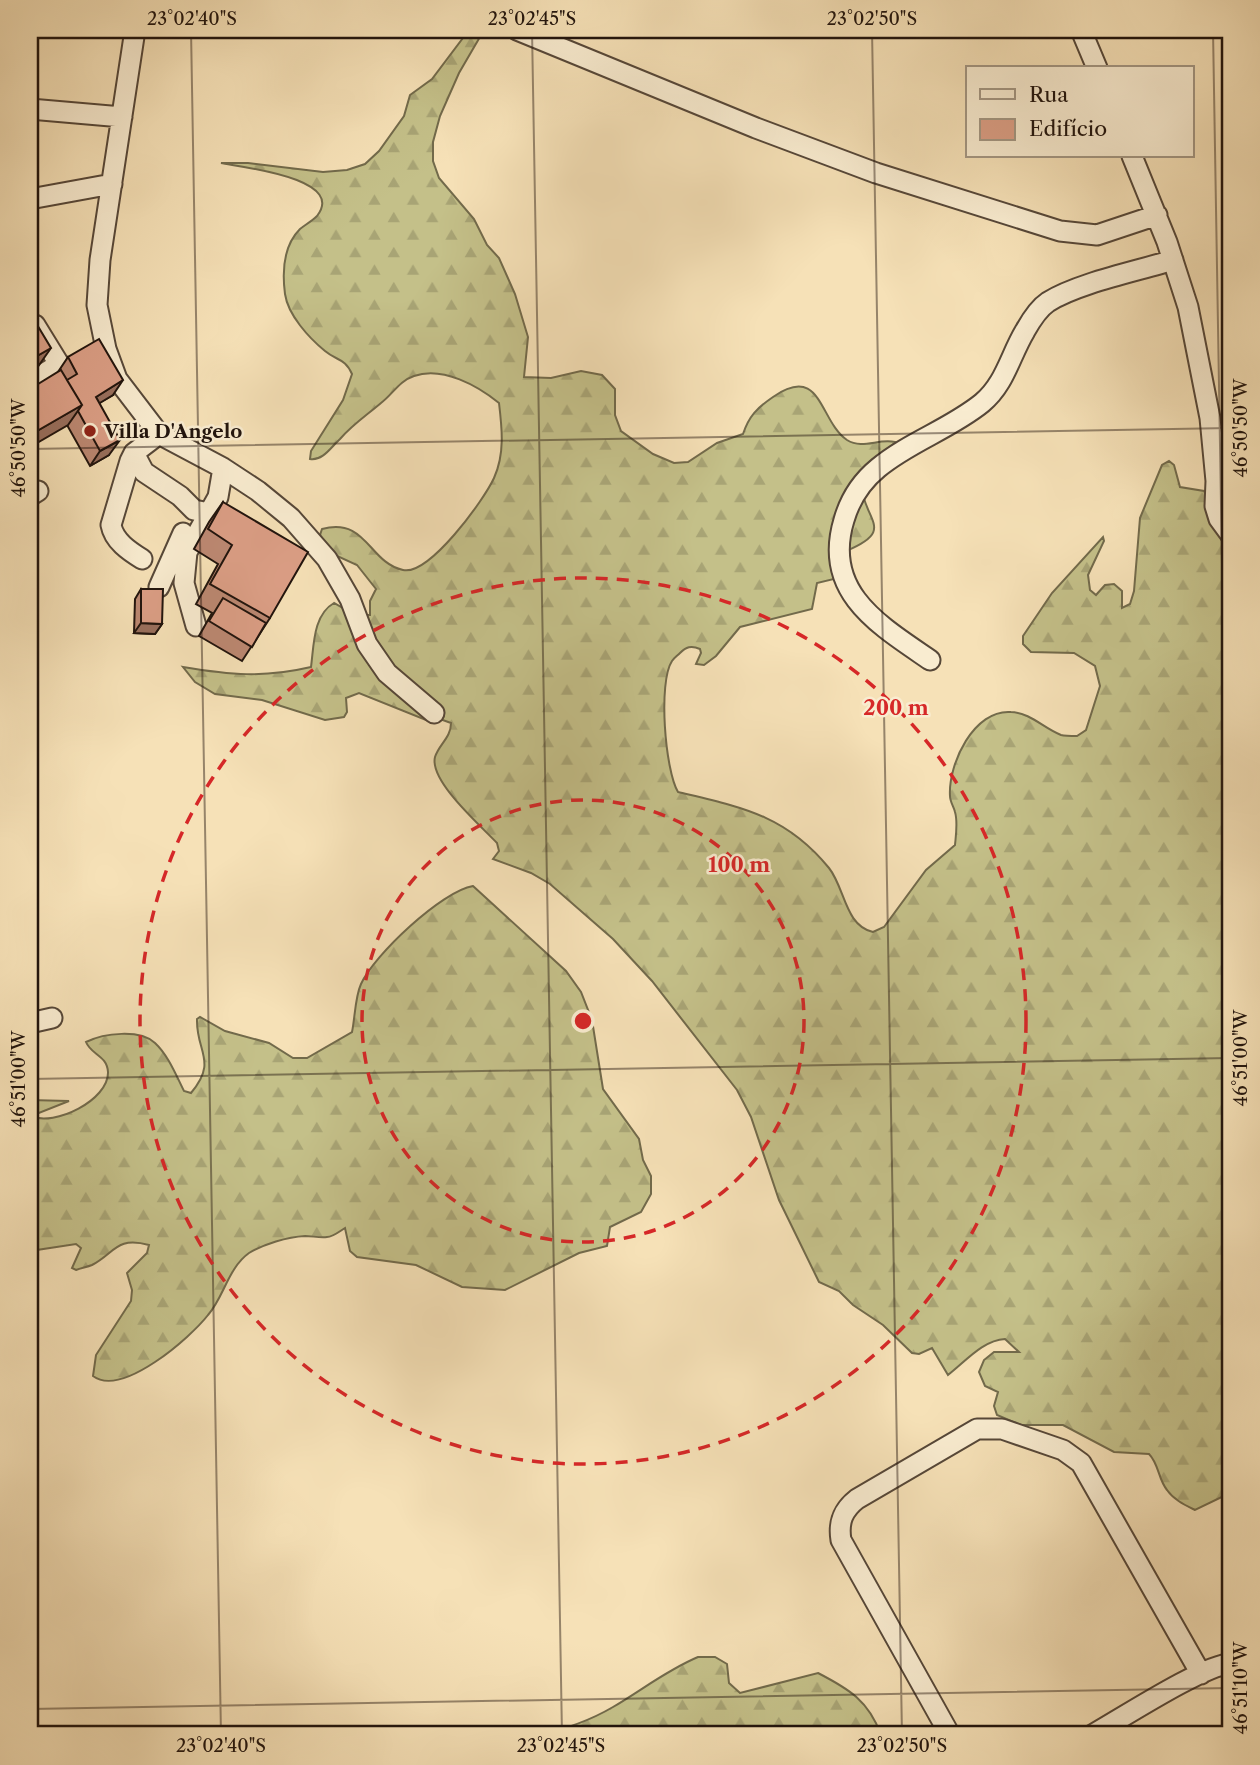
<svg xmlns="http://www.w3.org/2000/svg" width="1260" height="1765" font-family="'Libre Caslon Text',serif">
<style>
.forest{fill:url(#forest-firs);stroke:#726a4b;stroke-width:2}
.lines{fill:none;stroke-linecap:round;stroke-linejoin:round}
.minor-casing{stroke:#564738;stroke-width:23}
.minor{stroke:#f9ecd0;stroke-width:19}
.wall{fill:#bc8872;stroke:#21140d;stroke-width:2}
.shaded-wall{fill:#996f5d;stroke:#21140d;stroke-width:2}
.building{fill:#db9e85;stroke:#21140d;stroke-width:2}
.ticks{fill:none;stroke:#21140d;stroke-width:2;stroke-opacity:0.45}
.ring{fill:none;stroke:#d62828;stroke-width:3.5;stroke-dasharray:12 9}
.poi-dot{fill:#8f2418;stroke:#f9ecd0;stroke-width:2.5}
.labels{text-anchor:middle;stroke-width:5;stroke-linejoin:round;paint-order:stroke}
.poi-label{font-size:19px;font-weight:bold;fill:#21140d;stroke:#f9ecd0;text-anchor:start}
.centre{fill:#d62828;stroke:#f9ecd0;stroke-width:3.5}
.ring-label{font-size:21px;text-anchor:middle;font-weight:bold;fill:#d62828;stroke:#f9ecd0;stroke-width:5;stroke-linejoin:round;paint-order:stroke}
.neatline{fill:none;stroke:#21140d;stroke-width:2.5}
.ticks-label{font-size:18px;text-anchor:middle;fill:#21140d}
</style>
<defs>
<pattern id="forest-firs" width="22" height="20" patternUnits="userSpaceOnUse" patternTransform="scale(1.75)"><rect width="22" height="20" fill="#c4c089"/><path d="M5 1l3.5 6h-7zM16 11l3.5 6h-7z" fill="#a8a475"/></pattern>
</defs>
<rect width="100%" height="100%" fill="#f6e1b7"/>
<filter id="stains"><feTurbulence type="fractalNoise" baseFrequency=".00286" numOctaves="4"/><feColorMatrix values="0 0 0 0 .2 0 0 0 0 .09 0 0 0 0 .02 0 0 0 .5 -.17"/></filter>
<radialGradient id="worn" r=".72"><stop offset=".6" stop-color="#630" stop-opacity="0"/><stop offset="1" stop-color="#630" stop-opacity=".3"/></radialGradient>
<path class="forest" d="M 469,30 L 484,30 L 459,73 L 440,116 L 433,142 L 433,161 L 439,178 L 474,219 L 487,245 L 499,258 L 515,294 L 528,337 L 524,377 L 551,378 L 581,371 L 602,375 L 615,389 L 615,415 L 621,431 L 653,454 L 674,463 L 688,462 L 717,443 L 743,434 C 749,416 757,408 773,397 C 822,363 819,421 847,440 C 863,450 878,438 895,442 L 861,485 C 865,522 896,530 846,551 L 834,579 L 817,583 L 812,609 L 740,627 L 716,656 L 704,665 L 696,664 L 701,653 L 700,649 C 691,645 686,647 680,653 C 677,656 674,658 672,661 C 658,682 665,770 678,792 C 741,807 786,815 829,868 C 845,888 845,926 873,932 L 884,927 L 926,870 L 955,845 C 956,834 958,822 955,812 C 954,807 950,802 950,796 C 948,764 974,709 1011,712 C 1031,713 1043,728 1061,735 C 1065,736 1072,736 1077,736 L 1086,730 L 1100,686 L 1095,666 L 1074,653 L 1031,652 L 1023,644 L 1023,636 L 1052,593 L 1103,537 L 1104,541 L 1088,575 L 1090,590 L 1096,595 L 1105,585 L 1114,584 L 1122,591 L 1122,608 L 1130,604 L 1134,591 L 1140,518 L 1162,465 L 1169,461 L 1174,465 L 1180,487 L 1204,491 L 1230,536 L 1230,1493 L 1195,1510 C 1185,1505 1174,1500 1167,1490 C 1158,1479 1159,1464 1149,1454 L 1114,1452 L 1063,1425 L 1021,1425 L 997,1415 L 994,1406 L 998,1392 L 985,1386 L 979,1372 L 984,1360 L 994,1352 L 1019,1352 L 1005,1339 C 983,1340 965,1362 948,1375 L 932,1348 L 919,1354 L 912,1353 L 883,1325 L 853,1305 L 839,1291 L 819,1282 L 779,1200 L 751,1117 L 737,1090 L 652,981 L 613,939 L 550,884 L 531,873 L 493,859 L 499,851 L 497,843 C 481,826 429,781 435,757 C 439,744 451,738 451,723 L 440,719 L 426,720 L 359,693 L 346,698 L 347,712 L 344,717 L 325,720 L 262,700 L 215,694 L 195,682 L 183,667 C 230,675 264,678 311,667 C 314,645 313,615 334,603 L 355,615 L 370,615 L 370,601 L 376,589 L 357,565 L 324,550 L 319,538 L 322,529 C 367,517 368,562 403,570 C 429,576 484,500 494,478 C 505,454 502,428 499,403 C 478,386 443,366 414,376 C 399,381 393,394 381,403 C 367,415 352,425 340,439 C 331,447 323,461 310,459 L 311,451 L 343,400 L 352,374 C 345,358 337,361 325,351 C 309,338 288,315 285,294 C 282,271 283,246 300,229 C 305,225 312,221 317,216 C 347,178 240,167 221,163 L 248,163 L 323,172 L 347,170 L 365,164 L 379,151 L 404,116 L 410,95 L 432,79 Z
M 473,886 L 566,971 L 581,992 L 592,1020 L 603,1089 L 639,1139 L 643,1160 L 651,1176 L 651,1194 L 641,1212 L 610,1227 L 607,1246 L 579,1253 L 505,1290 L 462,1287 L 416,1265 L 357,1257 L 350,1251 L 345,1228 C 340,1231 333,1237 327,1237 C 320,1238 312,1236 305,1236 C 287,1237 264,1244 249,1253 C 228,1268 224,1297 208,1315 C 191,1337 122,1398 93,1376 L 96,1355 L 131,1301 L 132,1290 L 127,1273 L 147,1253 L 149,1245 C 116,1236 115,1253 92,1265 C 87,1267 81,1268 76,1270 L 72,1268 L 81,1248 L 76,1244 L 30,1251 L 30,1100 L 69,1101 L 31,1116 C 54,1127 109,1100 108,1072 C 107,1055 91,1055 86,1042 C 104,1033 140,1029 155,1043 C 168,1055 176,1075 184,1091 L 191,1093 C 218,1061 196,1052 197,1019 L 200,1017 L 225,1031 L 269,1043 L 293,1058 L 307,1058 L 352,1032 C 355,1018 355,997 361,984 C 374,955 442,891 473,886 Z
M 698,1657 L 715,1657 L 727,1664 L 729,1683 L 740,1693 L 818,1673 C 849,1689 869,1701 881,1735 L 821,1735 C 809,1723 795,1730 781,1735 L 537,1735 C 562,1730 591,1720 613,1707 C 642,1690 667,1670 698,1657 Z"/>
<g class="lines">
<defs>
<path id="minor" d="M 135,30 L 100,260 L 97,305 L 106,349 L 117,379 L 159,434 L 223,468 L 258,491 L 291,518 L 327,559 L 350,599 L 367,644 L 387,673 L 434,713
M 517,30 L 756,128 L 876,173 L 1060,231 L 1097,235 L 1157,215
M 1081,30 L 1097,68
M 30,109 L 122,117
M 1132,156 L 1167,242 L 1188,307 L 1210,418 L 1216,481 L 1215,506 L 1219,519 L 1230,534
M 30,199 L 112,184
M 30,324 L 35,325 L 59,364 L 30,382
M 134,453 L 144,472 L 180,496 L 194,510 L 209,513
M 30,496 L 38,491
M 142,559 C 129,551 114,541 111,525 L 130,461 L 134,453 L 159,434
M 159,587 L 183,533
M 196,626 L 184,583 L 187,552 L 218,497 L 223,468
M 930,660 C 879,625 822,592 844,520 C 850,499 861,482 878,468 C 909,442 950,429 982,403 C 1005,384 1010,356 1025,331 C 1030,322 1039,308 1048,302 C 1078,283 1138,271 1173,260
M 30,1023 L 52,1018
M 950,1735 L 841,1540 C 838,1522 843,1510 857,1499 L 977,1429 L 1002,1429 L 1063,1450 L 1081,1463 L 1201,1674
M 1092,1735 C 1119,1720 1205,1664 1230,1664"/>
</defs>
<use href="#minor" class="minor-casing"/>
<use href="#minor" class="minor"/>
</g>
<path class="wall" d="M 68,357 L 113,395 L 99,403 L 109,455 L 90,466 L 67,425 L 58,372 Z
M 223,502 L 270,618 L 242,661 L 199,636 L 212,613 L 196,604 L 218,564 L 194,549 L 209,522 Z
M 141,589 L 162,624 L 155,634 L 134,633 L 135,599 Z"/>
<path class="shaded-wall" d="M 51,348 L 37,368 L 30,372 L 30,360 Z
M 123,380 L 113,395 L 85,412 L 96,397 Z
M 82,405 L 68,425 L 30,447 L 30,435 Z
M 120,440 L 109,455 L 90,466 L 100,451 Z
M 141,623 L 162,624 L 155,634 L 134,633 Z"/>
<path class="building" d="M 30,313 L 51,348 L 30,360 Z
M 99,339 L 123,380 L 96,397 L 120,440 L 100,451 L 78,411 L 82,405 L 67,380 L 77,374 L 68,357 Z
M 61,370 L 82,405 L 30,435 L 30,389 Z
M 223,502 L 308,552 L 270,618 L 210,584 L 232,545 L 208,529 Z
M 141,589 L 163,589 L 162,624 L 141,623 Z
M 223,598 L 266,623 L 252,647 L 209,621 Z"/>
<path class="ticks" d="M 191,30 L 221,1735M 532,30 L 562,1735M 872,30 L 902,1735M 1213,30 L 1230,1038M 30,449 L 1230,428M 30,1079 L 1230,1058M 30,1709 L 1230,1688"/>
<g class="ring">
<circle cx="583" cy="1021" r="221"/>
<circle cx="583" cy="1021" r="443"/>
</g>
<circle class="poi-dot" cx="90" cy="431" r="7"/>
<g class="labels">
<g class="poi-label">
<text x="104" y="438">Villa D'Angelo</text>
</g>
</g>
<circle cx="583" cy="1021" r="10" class="centre"/>
<g class="ring-label">
<text x="896" y="715">200 m</text>
<text x="739" y="872">100 m</text>
</g>
<rect width="1260" height="1765" fill="none" stroke="#f6e1b7" stroke-width="77"/>
<rect x="966" y="66" width="228" height="91" fill="#f9ecd0" stroke="#a39682" stroke-width="2"/>
<rect x="980" y="89" width="35" height="10" fill="#f9ecd0" stroke="#a39682" stroke-width="2"/>
<text x="1029" y="102" font-size="21" fill="#21140d">Rua</text>
<rect x="980" y="119" width="35" height="21" fill="#db9e85" stroke="#a39682" stroke-width="2"/>
<text x="1029" y="136" font-size="21" fill="#21140d">Edifício</text>
<rect x="38" y="38" width="1184" height="1688" class="neatline"/>
<g class="ticks-label">
<text x="192" y="25">23°02'40"S</text>
<text x="532" y="25">23°02'45"S</text>
<text x="872" y="25">23°02'50"S</text>
<text transform="translate(1241 428) rotate(-90)" y="6">46°50'50"W</text>
<text transform="translate(19 448) rotate(-90)" y="6">46°50'50"W</text>
<text transform="translate(1241 1058) rotate(-90)" y="6">46°51'00"W</text>
<text transform="translate(19 1079) rotate(-90)" y="6">46°51'00"W</text>
<text transform="translate(1241 1688) rotate(-90)" y="6">46°51'10"W</text>
<text x="221" y="1752">23°02'40"S</text>
<text x="561" y="1752">23°02'45"S</text>
<text x="902" y="1752">23°02'50"S</text>
</g>
<rect width="100%" height="100%" filter="url(#stains)"/>
<rect width="100%" height="100%" fill="url(#worn)"/>
</svg>
